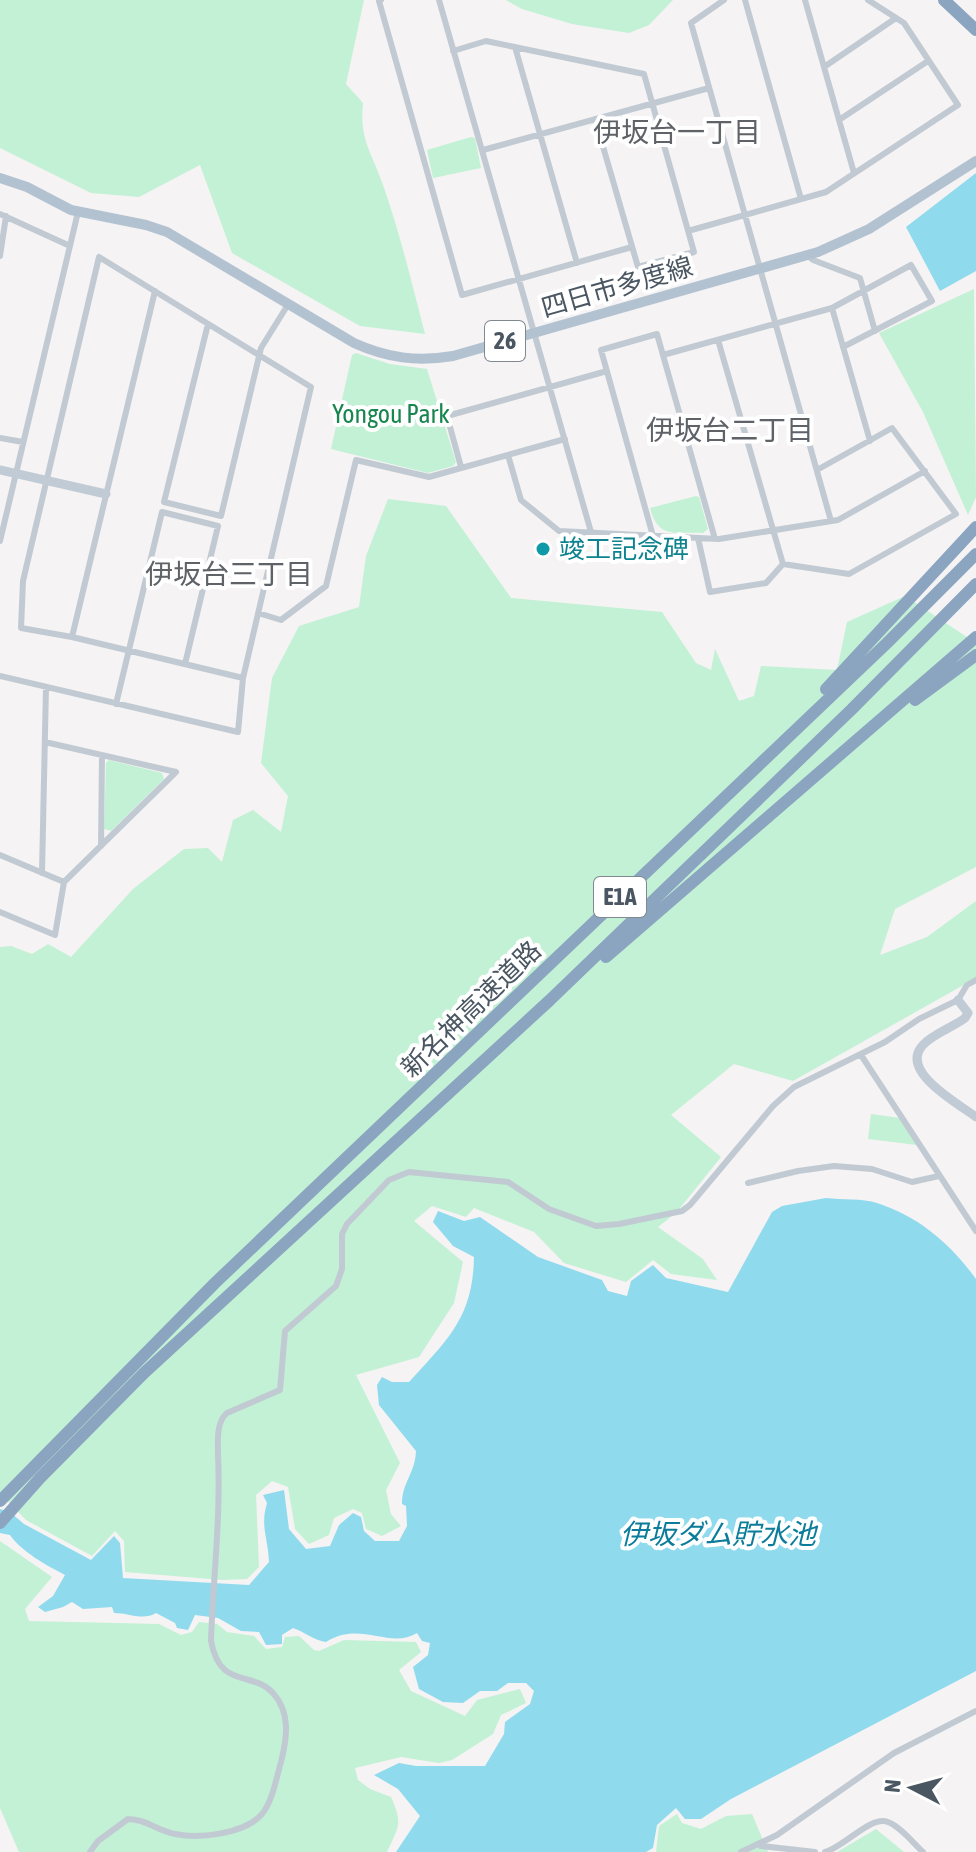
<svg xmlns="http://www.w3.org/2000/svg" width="976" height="1852" font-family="'Asap Condensed','Noto Sans JP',sans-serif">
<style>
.green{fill:#c3f1d5}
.water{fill:#90daee}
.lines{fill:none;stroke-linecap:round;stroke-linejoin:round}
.street{stroke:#c1cad2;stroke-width:6}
.secondary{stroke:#c1cbd6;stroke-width:9}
.primary{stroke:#b3c2d1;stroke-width:10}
.highway{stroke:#8ba5c1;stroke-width:12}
.culture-dot{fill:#0f9aa8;stroke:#fff;stroke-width:3}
.labels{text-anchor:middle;stroke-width:8;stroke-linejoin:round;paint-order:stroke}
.shield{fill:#fff;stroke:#808990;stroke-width:2}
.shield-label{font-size:24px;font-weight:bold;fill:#4a5661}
.street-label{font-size:26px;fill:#4a5661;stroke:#fff}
.park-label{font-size:26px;fill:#17864f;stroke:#fff}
.culture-label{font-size:26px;fill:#0d838f;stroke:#fff;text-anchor:start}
.neighbourhood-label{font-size:28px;fill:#5f6368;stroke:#fff}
.water-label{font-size:28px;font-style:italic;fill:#0c7c9b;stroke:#fff}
</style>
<rect width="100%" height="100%" fill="#f5f3f3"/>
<path class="green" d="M 0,0 L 364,0 L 346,84 L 363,103 C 359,139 372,153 383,185 C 400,233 412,284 425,334 L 360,326 L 232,253 L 200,165 L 139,197 L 91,193 L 0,148 Z
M 506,0 L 673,0 L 649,25 L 629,33 L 572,24 L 522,9 Z
M 471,137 L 475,138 L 481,168 L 433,178 L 427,150 Z
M 974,289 L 976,497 L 968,515 L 923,412 L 879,333 Z
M 356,353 L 390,364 L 427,369 L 456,462 L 453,466 L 428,473 L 331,449 L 352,355 Z
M 696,496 L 699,497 L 708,529 L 703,533 C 674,531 659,540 650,508 Z
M 388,499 L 446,506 L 511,598 L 662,612 L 696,663 L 711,670 L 715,649 L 739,701 L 754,696 L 761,666 L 837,670 L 847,622 L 905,596 L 976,643 L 976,867 L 895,909 L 880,955 L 927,937 L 976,901 L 976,978 L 793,1081 L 734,1064 L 671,1115 L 721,1157 L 676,1213 L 658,1227 L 703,1259 L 717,1280 L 671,1274 L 653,1260 L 626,1282 L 564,1263 L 534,1232 L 474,1208 L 466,1217 L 432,1206 L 414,1221 L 463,1262 L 454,1303 L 419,1357 L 356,1375 L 400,1463 L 386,1490 L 391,1514 L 401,1526 L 382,1536 L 366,1529 L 362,1513 L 353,1509 L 334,1518 L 329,1535 L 309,1544 L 295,1529 L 288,1487 L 272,1481 L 256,1495 L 259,1567 L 247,1579 L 222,1580 L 125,1572 L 124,1541 L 115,1531 L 92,1556 L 26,1520 L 0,1493 L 0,947 L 11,946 L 32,954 L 48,944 L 71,957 L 133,889 L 184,849 L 208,848 L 222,862 L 233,820 L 253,810 L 281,832 L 288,796 L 261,763 L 272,678 L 299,626 L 359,607 L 366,556 Z
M 109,760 L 162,773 L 164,779 L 111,831 L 104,829 L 106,763 Z
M 871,1114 L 900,1118 L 917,1145 L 868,1139 Z
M 0,1541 L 52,1577 L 25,1609 L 29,1621 L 159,1624 L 181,1635 L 192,1632 L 199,1622 L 217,1624 L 227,1632 L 254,1636 L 266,1649 L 282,1647 L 285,1637 L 299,1636 L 314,1650 L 319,1651 L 344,1640 L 416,1642 L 421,1652 L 399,1670 L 411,1691 L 465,1716 L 477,1700 L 520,1689 L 526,1703 L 501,1715 L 493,1734 L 452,1760 L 439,1763 L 401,1757 L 355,1768 L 358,1780 L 370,1789 L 391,1797 C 403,1824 399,1826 387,1852 L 19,1852 L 0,1808 Z
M 677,1814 L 682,1823 L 701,1829 L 726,1816 L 752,1814 L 768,1852 L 656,1852 L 659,1826 Z
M 876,1829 L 904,1852 L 836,1852 L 837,1852 Z"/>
<path class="water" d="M 976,173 L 976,271 L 940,291 L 906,227 Z
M 826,1198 C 842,1200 862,1198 877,1203 C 918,1216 951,1244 976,1279 L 976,1671 L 731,1799 L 701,1819 L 685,1819 L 676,1808 L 657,1825 L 653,1848 L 646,1852 L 396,1852 L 420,1816 L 398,1789 L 374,1775 L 399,1763 L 416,1766 L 485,1766 L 504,1734 L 505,1722 L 530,1704 L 534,1691 L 526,1683 L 508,1683 L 497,1691 L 480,1691 L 463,1703 L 443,1702 L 419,1689 L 413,1667 L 428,1655 L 430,1643 L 422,1641 L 417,1633 C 390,1650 360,1620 326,1642 C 313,1640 305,1632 293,1628 L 282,1635 L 282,1644 L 266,1645 L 259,1632 L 241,1631 L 218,1618 L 195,1615 L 188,1630 L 177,1628 L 175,1623 L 156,1613 C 143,1621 129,1613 114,1613 L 112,1607 L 83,1609 L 72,1602 L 63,1607 L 45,1612 L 38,1607 L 53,1596 L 65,1575 C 46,1565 22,1552 10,1535 L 0,1533 L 0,1509 L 10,1512 L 24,1524 L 91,1560 L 114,1536 L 120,1543 L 123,1578 L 249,1585 L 269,1562 C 268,1537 260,1527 267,1503 L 263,1495 L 284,1490 L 289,1529 L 306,1549 L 330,1546 L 339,1525 L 353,1513 L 361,1517 L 364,1531 L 375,1541 L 399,1541 L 407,1526 L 406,1506 L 402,1504 C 402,1482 415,1474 416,1451 L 379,1405 L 377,1385 L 382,1377 L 392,1382 L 409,1382 C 447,1340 473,1318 474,1257 L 453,1246 L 433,1222 L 438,1211 L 464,1221 L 480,1217 L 538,1257 L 602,1280 L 608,1291 L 627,1296 L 631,1281 L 653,1265 L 666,1278 L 728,1292 L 772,1212 L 782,1206 Z"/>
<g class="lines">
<path class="street" d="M 381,0 L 379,1 L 462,295 L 632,247
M 439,0 L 591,532
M 724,0 L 691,23 L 831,521
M 745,0 L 801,199
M 805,0 L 854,173
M 515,47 L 577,263
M 453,51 L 486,41 L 644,74 L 694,252 L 638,267 L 595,119
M 824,67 L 896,18
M 839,120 L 928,61
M 483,150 L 709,88
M 0,214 L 70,246
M 688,231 L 826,192 L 958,105 L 904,23 L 868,0
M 0,256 L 6,216
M 808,256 L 813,260 L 860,278 L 875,331
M 832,308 L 870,441
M 208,324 L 164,502 L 221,516 L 261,348 L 289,303
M 718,340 L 783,564
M 663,355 L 832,308 L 911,265 L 932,301 L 843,347
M 0,438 L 23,442
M 508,455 L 521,500 L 559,531 L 719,539 L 838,520 L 925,471
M 461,467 L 447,416 L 607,371
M 653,536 L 601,350 L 657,334 L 715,539
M 698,538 L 710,592 L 766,583 L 783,564
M 0,541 L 78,212
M 783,564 L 849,574 L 956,514 L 892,428 L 817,470
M 258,613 L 281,620 L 326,586 L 356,460 L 429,477 L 565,439
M 72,637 L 155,291
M 0,676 L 238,732 L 243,678 L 311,387 L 99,257 L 23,581 L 21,628 L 72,637 L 243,678
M 116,704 L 162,512 L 218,526 L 185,664
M 45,742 L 176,772
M 101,846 L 102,755
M 0,855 L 64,882 L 176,772
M 42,873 L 46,687
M 0,912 L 55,935 L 64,882
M 861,1055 L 976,1231
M 748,1183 L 798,1171 L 834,1166 L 872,1169 L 912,1182 L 939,1176
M 761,1846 L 815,1852
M 90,1852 L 98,1841 L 128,1819 C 146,1819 158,1831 175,1834 C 199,1839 245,1834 262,1814 C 273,1800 276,1779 281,1762 C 287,1738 291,1713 273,1693 C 252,1670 220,1690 211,1641 C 213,1579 221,1517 218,1454 C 218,1441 216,1422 227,1413 L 280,1390 L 285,1331 L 336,1286 L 342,1269 L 342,1234 L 347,1224 L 389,1180 L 409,1172 L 508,1182 L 549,1209 L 596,1226 L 619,1224 L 682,1211 L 690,1205 L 773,1106 L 794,1087 L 885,1042 L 919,1019 L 958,1000 L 967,985 L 976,980
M 741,1852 L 777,1835 L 894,1753 L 976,1711
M 825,1852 C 844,1847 871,1815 888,1822 C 901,1827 913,1843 923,1852"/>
<path class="secondary" d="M 0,470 L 106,494
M 958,1000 L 968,1013 L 965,1018 C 952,1028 934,1033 923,1045 C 898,1071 959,1104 976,1117"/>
<path class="primary" d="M 0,178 L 27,187 L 71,210 L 146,225 L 167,232 L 354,343 C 387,358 417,362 453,356 L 818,252 L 869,229 L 976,161"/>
<path class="highway" d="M 944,0 L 976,30
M 826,689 L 976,527
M 915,700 L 976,655
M 606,957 L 976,637
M 0,1501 L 215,1283 L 887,643 L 976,554
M 0,1523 L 40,1478 L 144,1373 L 550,1000 L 852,709 L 976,584"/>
</g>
<circle class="culture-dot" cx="543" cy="549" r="8"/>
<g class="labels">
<g class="shield">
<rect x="485" y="321" width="40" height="40" rx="6"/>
<rect x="594" y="877" width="52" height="40" rx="6"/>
</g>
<g class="shield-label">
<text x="505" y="349">26</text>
<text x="620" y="905">E1A</text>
</g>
<g class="street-label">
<text transform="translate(617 287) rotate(-16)" y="9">四日市多度線</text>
<text transform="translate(471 1009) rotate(-44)" y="9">新名神高速道路</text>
</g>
<g class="park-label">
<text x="391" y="423">Yongou Park</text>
</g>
<g class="culture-label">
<text x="559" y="558">竣工記念碑</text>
</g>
<g class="neighbourhood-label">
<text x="677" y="142">伊坂台一丁目</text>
<text x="730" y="440">伊坂台二丁目</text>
<text x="229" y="584">伊坂台三丁目</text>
</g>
<g class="water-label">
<text x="718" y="1544">伊坂ダム貯水池</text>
</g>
</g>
<g transform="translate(912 1788) rotate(276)" stroke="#ffffff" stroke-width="6" paint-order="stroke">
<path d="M0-6L14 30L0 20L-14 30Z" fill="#4a5661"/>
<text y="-12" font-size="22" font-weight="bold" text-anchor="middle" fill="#4a5661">N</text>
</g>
</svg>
